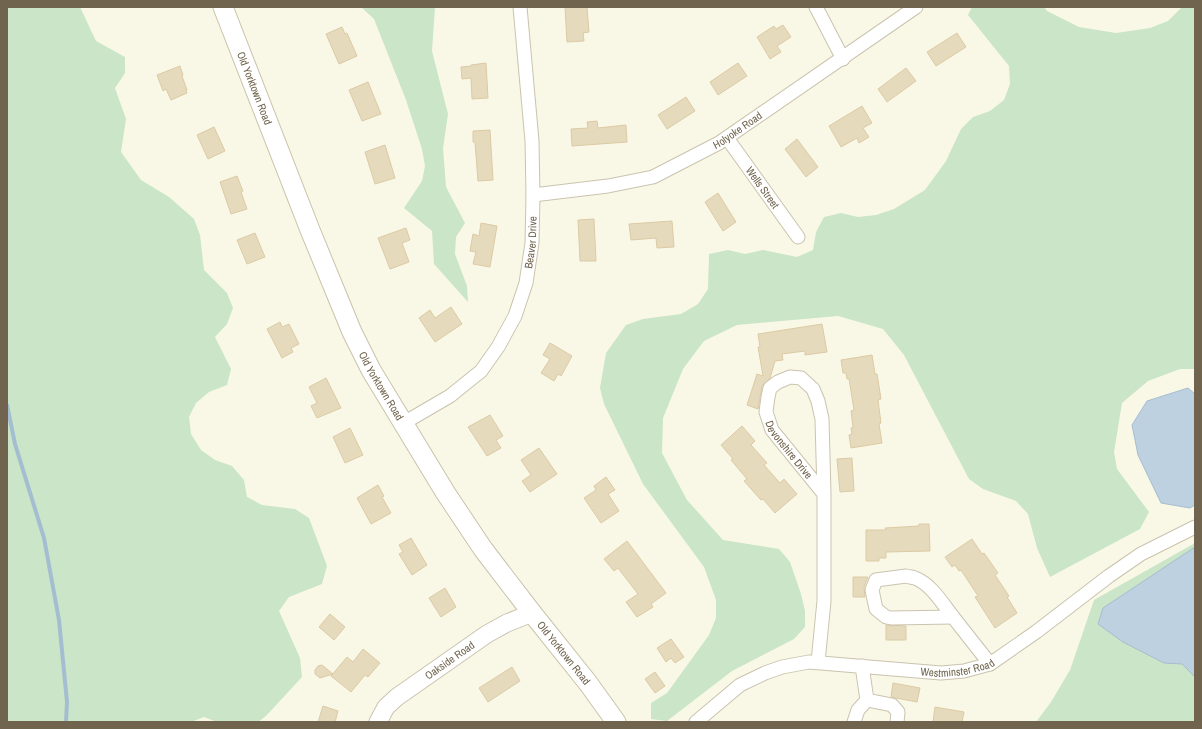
<svg xmlns="http://www.w3.org/2000/svg" width="1202" height="729" font-family="'Archivo Narrow',sans-serif">
<style>
.green{fill:#cae5c7}
.water{fill:#bed1e1;stroke:#a5bdd1}
.lines{fill:none;stroke-linecap:round;stroke-linejoin:round}
.stream{stroke:#a5bdd1;stroke-width:4}
.building{fill:#e6dabd;stroke:#dccaa4}
.minor-casing{stroke:#cac3ae;stroke-width:15}
.tertiary-casing{stroke:#cac3ae;stroke-width:19}
.secondary-casing{stroke:#cac2aa;stroke-width:21}
.minor{stroke:#fff;stroke-width:13}
.tertiary{stroke:#fff;stroke-width:17}
.secondary{stroke:#fff;stroke-width:19}
.labels{text-anchor:middle;stroke-width:4;stroke-linejoin:round;paint-order:stroke}
.street-label{font-size:11px;fill:#70644e;stroke:#fdfbed}
</style>
<rect width="100%" height="100%" fill="#f9f8e7"/>
<path class="green" d="M 7,7 L 80,7 L 96,41 L 125,57 L 125,73 L 115,88 L 126,119 L 121,152 L 141,180 L 169,197 L 194,219 L 200,235 L 204,270 L 227,293 L 233,308 L 227,324 L 215,337 L 231,369 L 227,385 L 209,392 L 196,403 L 189,417 L 191,434 L 201,450 L 215,460 L 232,466 L 244,480 L 247,497 L 262,505 L 295,509 L 309,518 L 327,566 L 322,584 L 289,597 L 279,611 L 300,658 L 302,677 L 266,716 L 258,722 L 217,722 L 204,717 L 191,722 L 7,722 Z
M 361,7 L 435,7 L 432,51 L 448,114 L 443,148 L 446,187 L 465,223 L 456,237 L 455,254 L 467,286 L 468,302 L 434,264 L 432,231 L 404,208 L 422,181 L 425,166 L 422,149 L 406,100 L 374,19 Z
M 972,7 L 1044,7 L 1047,11 L 1079,27 L 1116,33 L 1150,28 L 1168,21 L 1182,7 L 1195,7 L 1195,369 L 1180,369 L 1148,381 L 1122,403 L 1114,452 L 1117,469 L 1149,512 L 1140,529 L 1050,577 L 1037,548 L 1028,514 L 1016,501 L 983,489 L 969,479 L 904,355 L 883,329 L 838,316 L 737,325 L 704,341 L 683,369 L 663,418 L 662,453 L 687,500 L 723,540 L 779,549 L 790,562 L 801,594 L 805,611 L 805,627 L 794,639 L 732,671 L 667,721 L 651,719 L 651,703 L 667,693 L 709,635 L 716,618 L 716,600 L 704,567 L 643,484 L 604,404 L 600,388 L 606,353 L 626,325 L 643,319 L 681,314 L 698,304 L 708,289 L 709,254 L 728,250 L 745,254 L 763,250 L 797,257 L 813,250 L 816,232 L 824,217 L 841,213 L 858,217 L 876,215 L 894,209 L 925,190 L 946,161 L 961,129 L 973,117 L 990,111 L 1004,100 L 1010,84 L 1009,66 L 968,15 Z
M 1195,543 L 1195,722 L 1036,722 L 1051,702 L 1070,670 L 1094,600 Z"/>
<path class="water" d="M 1188,388 L 1195,394 L 1195,505 L 1190,508 L 1161,503 L 1138,455 L 1132,425 L 1147,401 Z
M 1195,547 L 1195,677 L 1182,664 L 1164,663 L 1123,642 L 1098,624 L 1103,608 Z"/>
<g class="lines">
<path class="stream" d="M 7,405 L 15,444 L 44,538 L 59,620 L 67,702 L 66,722"/>
</g>
<path class="building" d="M 565,7 L 587,7 L 589,32 L 583,33 L 584,41 L 567,42 Z
M 783,25 L 791,37 L 777,46 L 781,52 L 770,59 L 757,37 L 774,26 L 776,29 Z
M 342,27 L 345,34 L 347,33 L 357,56 L 339,64 L 326,34 Z
M 957,33 L 966,47 L 936,66 L 927,52 Z
M 486,63 L 488,98 L 472,99 L 471,78 L 462,79 L 461,67 L 471,66 L 471,65 Z
M 738,63 L 747,76 L 718,95 L 710,82 Z
M 180,66 L 183,75 L 182,76 L 187,90 L 186,90 L 187,93 L 171,100 L 166,89 L 163,91 L 157,75 Z
M 906,68 L 916,81 L 887,102 L 878,89 Z
M 368,82 L 381,114 L 362,121 L 349,90 Z
M 686,97 L 695,111 L 667,129 L 658,115 Z
M 862,106 L 872,123 L 863,128 L 869,137 L 859,143 L 857,138 L 841,147 L 829,126 Z
M 597,121 L 598,128 L 626,125 L 627,142 L 572,146 L 571,129 L 588,128 L 587,122 Z
M 214,127 L 225,151 L 208,159 L 197,135 Z
M 490,130 L 493,180 L 478,181 L 475,142 L 473,142 L 473,131 Z
M 797,139 L 818,167 L 806,177 L 785,149 Z
M 385,145 L 395,178 L 375,184 L 365,152 Z
M 237,176 L 243,191 L 241,192 L 247,209 L 231,214 L 220,182 Z
M 718,193 L 736,222 L 723,231 L 705,202 Z
M 594,219 L 596,261 L 580,261 L 578,220 Z
M 672,221 L 674,247 L 657,248 L 656,238 L 631,240 L 629,224 Z
M 481,223 L 497,226 L 490,267 L 473,264 L 476,252 L 470,251 L 473,234 L 479,236 Z
M 406,228 L 410,240 L 402,243 L 409,262 L 390,269 L 378,238 Z
M 255,233 L 265,257 L 247,264 L 237,240 Z
M 451,307 L 462,324 L 435,342 L 419,318 L 430,310 L 435,318 Z
M 280,322 L 282,327 L 289,324 L 299,344 L 291,348 L 293,352 L 282,358 L 267,329 Z
M 822,324 L 827,352 L 805,355 L 805,351 L 782,354 L 783,360 L 775,361 L 770,378 L 762,386 L 758,409 L 747,405 L 757,374 L 763,376 L 758,347 L 760,347 L 758,334 Z
M 550,343 L 572,356 L 561,376 L 558,374 L 554,381 L 541,373 L 550,359 L 543,355 Z
M 872,355 L 875,374 L 877,374 L 881,399 L 878,400 L 881,423 L 879,424 L 882,443 L 851,448 L 849,435 L 852,434 L 851,428 L 853,427 L 851,411 L 854,410 L 849,379 L 847,379 L 846,373 L 843,373 L 841,360 Z
M 326,378 L 341,408 L 317,418 L 311,406 L 317,403 L 309,387 Z
M 490,415 L 503,436 L 496,440 L 501,448 L 487,456 L 468,427 Z
M 742,426 L 755,441 L 751,445 L 767,463 L 764,465 L 780,483 L 784,479 L 797,494 L 775,513 L 763,499 L 761,500 L 744,481 L 747,479 L 731,460 L 733,459 L 721,445 Z
M 350,428 L 363,455 L 345,463 L 333,437 Z
M 539,448 L 557,474 L 530,492 L 522,481 L 531,475 L 521,460 Z
M 852,458 L 854,491 L 840,492 L 837,459 Z
M 606,477 L 615,490 L 608,494 L 619,511 L 601,523 L 584,498 L 596,490 L 594,486 Z
M 378,485 L 384,496 L 382,497 L 391,513 L 371,524 L 357,498 Z
M 919,524 L 929,524 L 930,551 L 886,552 L 886,558 L 879,558 L 879,561 L 866,561 L 866,530 L 886,530 L 885,528 L 919,526 Z
M 411,538 L 427,565 L 412,575 L 399,554 L 403,552 L 399,545 Z
M 972,539 L 982,554 L 984,553 L 998,573 L 995,575 L 1009,596 L 1007,597 L 1017,613 L 995,628 L 975,597 L 978,596 L 961,570 L 959,571 L 955,565 L 952,567 L 945,557 Z
M 627,541 L 666,593 L 651,604 L 653,607 L 637,617 L 626,602 L 638,594 L 618,568 L 614,571 L 604,559 Z
M 853,577 L 868,577 L 864,587 L 865,597 L 853,597 Z
M 445,588 L 456,607 L 441,617 L 429,598 Z
M 330,614 L 345,627 L 334,640 L 319,627 Z
M 886,625 L 906,626 L 906,640 L 886,640 Z
M 671,639 L 684,657 L 675,663 L 671,658 L 666,662 L 657,648 Z
M 363,649 L 380,663 L 368,677 L 365,675 L 351,692 L 331,676 L 347,657 L 353,662 Z
M 322,665 L 333,674 L 320,678 L 315,674 L 315,670 L 318,666 Z
M 512,667 L 520,681 L 488,702 L 479,688 Z
M 655,672 L 665,686 L 655,693 L 645,679 Z
M 893,683 L 920,688 L 917,702 L 891,697 Z
M 323,706 L 338,711 L 335,722 L 318,722 Z
M 935,707 L 964,712 L 962,722 L 933,722 Z"/>
<g class="lines">
<defs>
<g id="minor">
<path d="M 816,7 L 843,59"/>
<path id="s1" d="M 727,138 L 798,237"/>
<path id="s2" d="M 533,195 L 608,186 L 653,177 L 719,143 L 916,7"/>
<path id="s3" d="M 402,424 L 450,396 L 481,371 L 498,347 L 515,316 L 526,283 L 532,243 L 533,195 L 532,141 L 520,7"/>
<path d="M 906,576 C 909,577 912,577 915,578 C 931,584 943,604 953,617 L 891,618 L 886,617 L 876,609 L 872,590 L 876,580 Z"/>
<path d="M 953,617 L 990,664"/>
<path id="s4" d="M 818,662 L 824,601 L 824,494 L 822,419 L 818,401 L 813,389 L 801,378 L 790,377 L 778,382 L 770,388 L 768,397 L 766,412 L 772,430 L 824,494"/>
<path d="M 862,666 L 867,700"/>
<path id="s5" d="M 696,722 L 740,685 L 765,673 L 782,667 L 809,662 L 941,673 L 964,671 L 990,664 L 1036,632 L 1109,576 L 1141,554 L 1195,527"/>
<path d="M 854,722 L 858,710 L 867,700 L 892,705 L 898,712 L 897,722"/>
</g>
<g id="tertiary">
<path id="s6" d="M 378,722 L 386,707 L 397,697 L 487,634 L 507,623 L 532,613"/>
</g>
<g id="secondary">
<path id="s7" d="M 223,7 L 310,230 L 352,332 L 371,370 L 445,492 L 483,549 L 532,613 L 588,683 L 616,722"/>
</g>
</defs>
<use href="#minor" class="minor-casing"/>
<use href="#tertiary" class="tertiary-casing"/>
<use href="#secondary" class="secondary-casing"/>
<use href="#minor" class="minor"/>
<use href="#tertiary" class="tertiary"/>
<use href="#secondary" class="secondary"/>
</g>
<g class="labels">
<g class="street-label">
<text dy="4" stroke="none"><textPath href="#s7" startOffset="87">Old Yorktown Road</textPath></text>
<text dy="4" stroke="none"><textPath href="#s2" startOffset="218">Holyoke Road</textPath></text>
<text dy="4" stroke="none"><textPath href="#s1" startOffset="61">Wells Street</textPath></text>
<text dy="4" stroke="none"><textPath href="#s3" startOffset="236">Beaver Drive</textPath></text>
<text dy="4" stroke="none"><textPath href="#s7" startOffset="411">Old Yorktown Road</textPath></text>
<text dy="4" stroke="none"><textPath href="#s4" startOffset="394">Devonshire Drive</textPath></text>
<text dy="4" stroke="none"><textPath href="#s7" startOffset="735">Old Yorktown Road</textPath></text>
<text dy="4" stroke="none"><textPath href="#s6" startOffset="96">Oakside Road</textPath></text>
<text dy="4" stroke="none"><textPath href="#s5" startOffset="280">Westminster Road</textPath></text>
</g>
</g>
<rect width="1202" height="729" fill="none" stroke="#70644e" stroke-width="16"/>
</svg>
